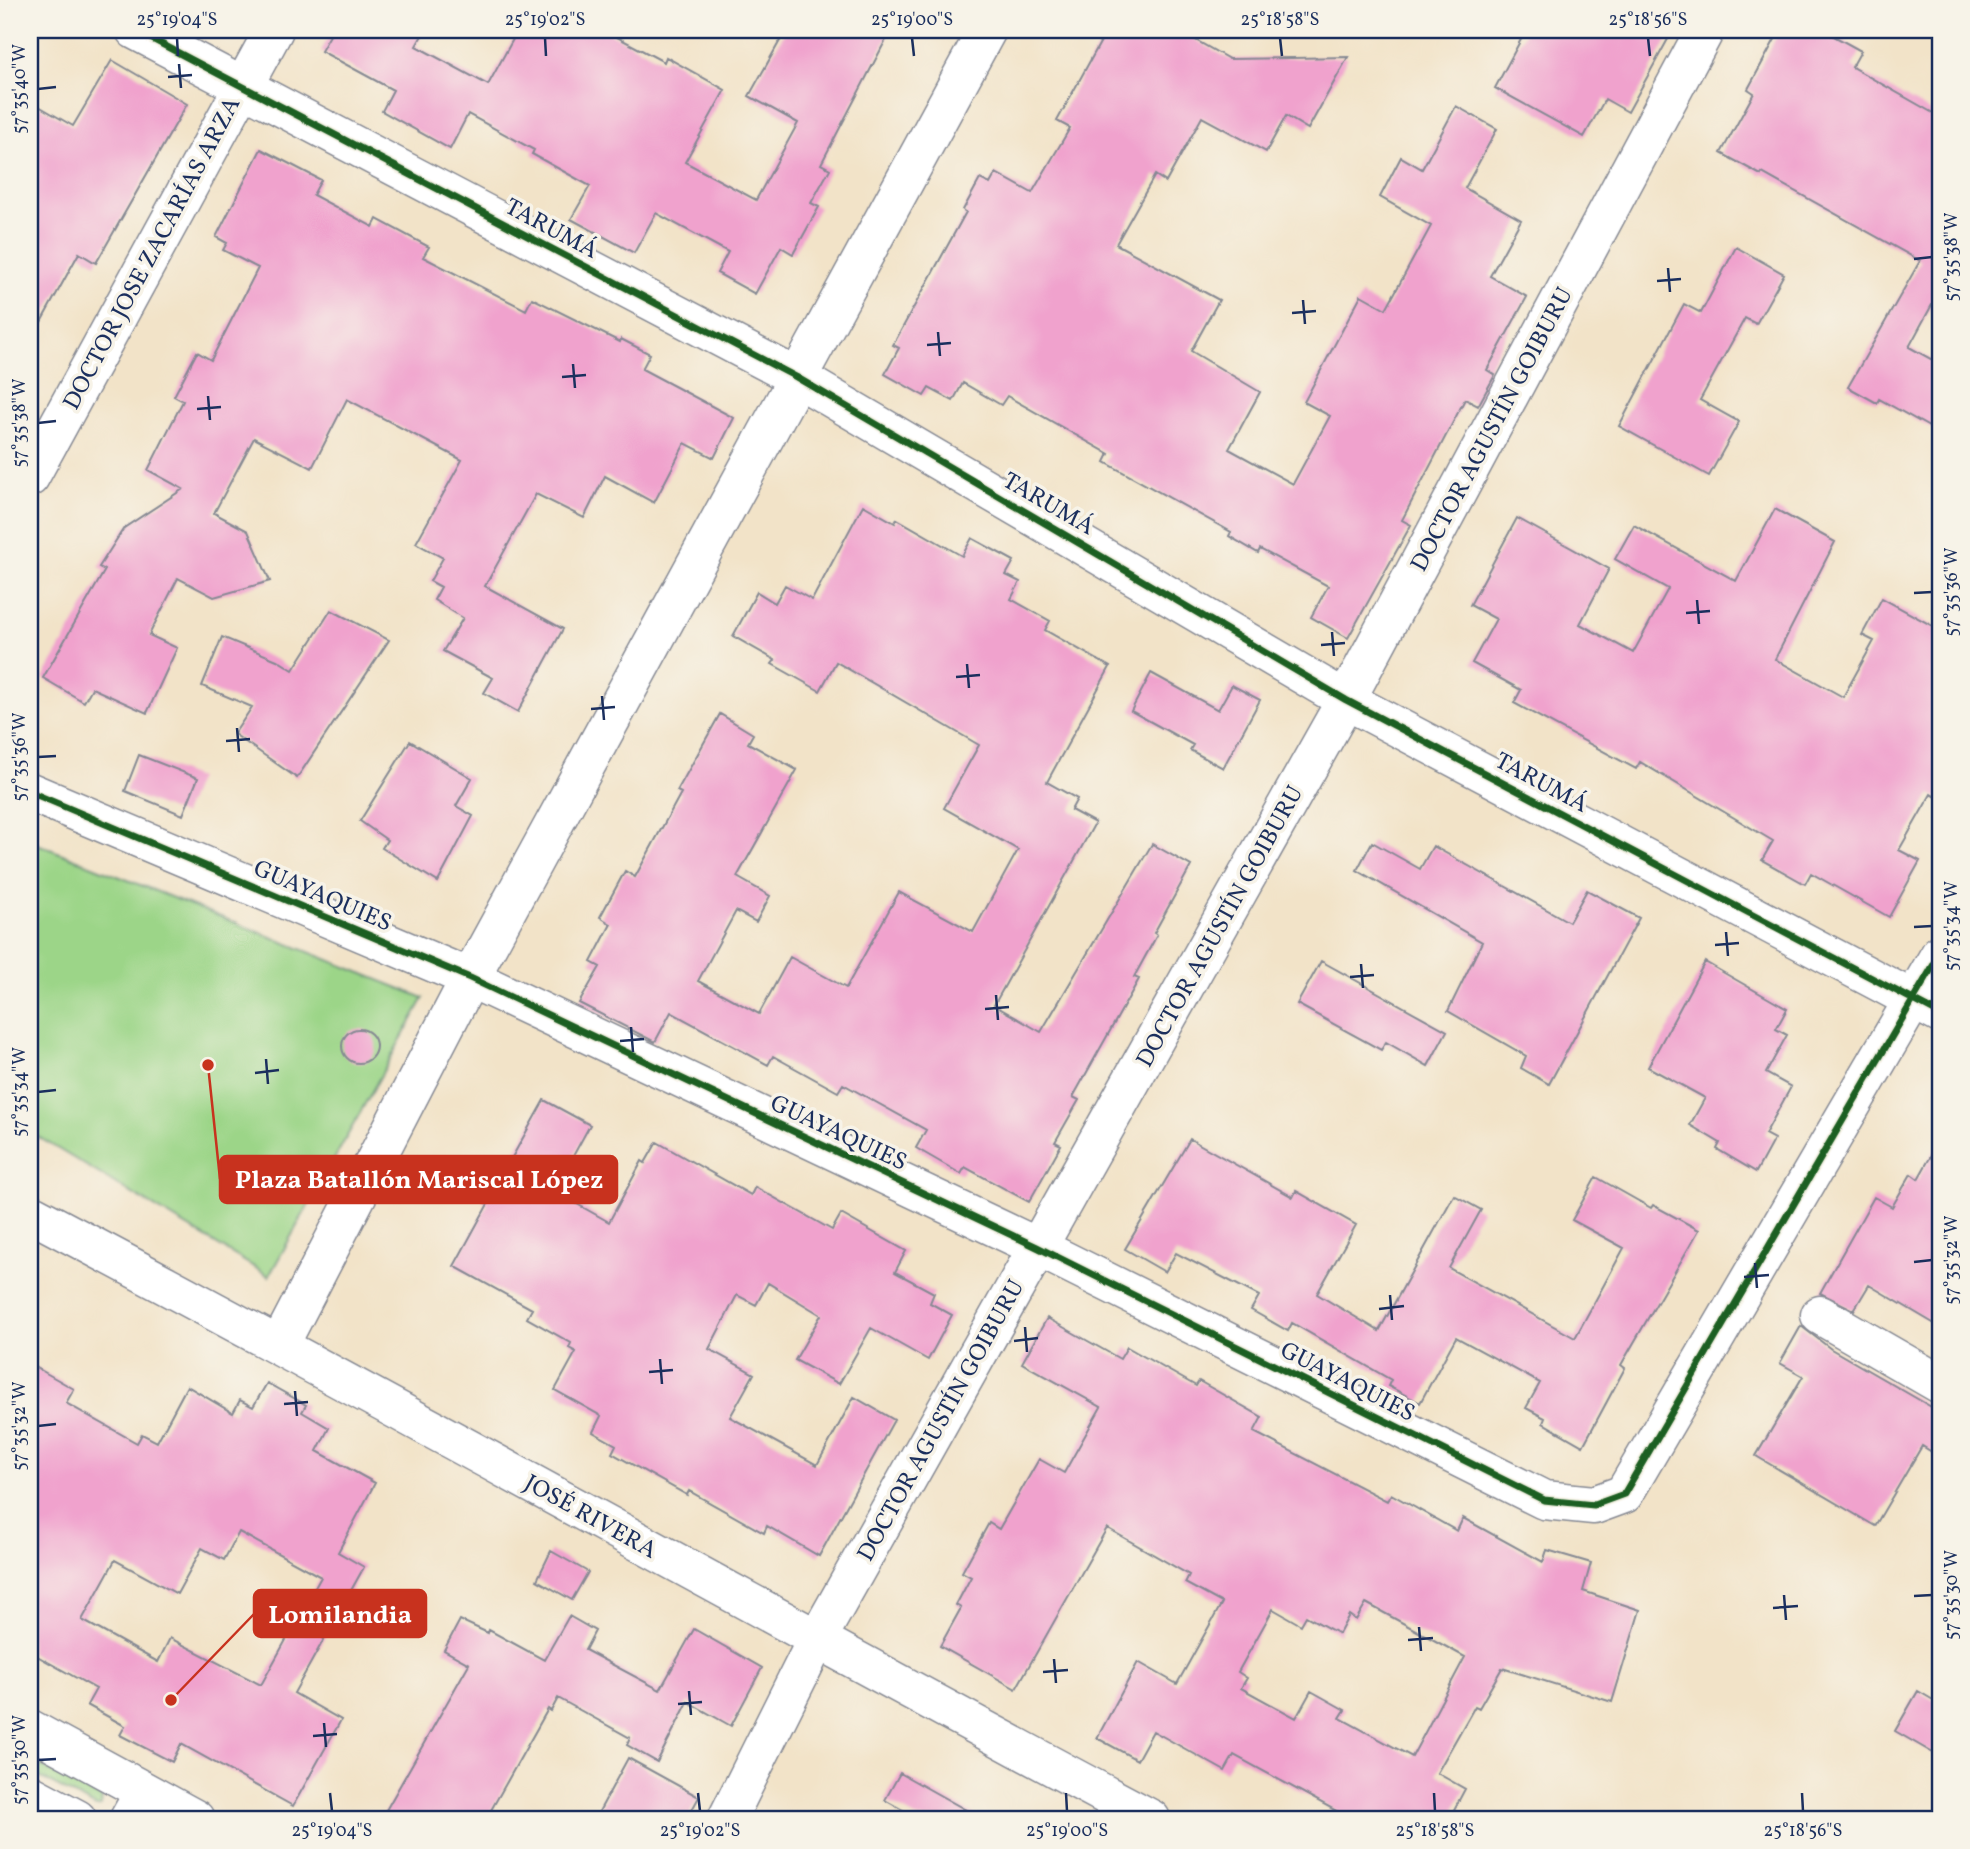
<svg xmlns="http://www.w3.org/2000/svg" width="1970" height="1849" font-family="Vollkorn,serif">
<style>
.green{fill:#9cd588;stroke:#5c8273;stroke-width:2}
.building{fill:#f0a2cd;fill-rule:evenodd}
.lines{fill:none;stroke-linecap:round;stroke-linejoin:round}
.minor-casing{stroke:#868993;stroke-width:41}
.highway-casing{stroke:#868993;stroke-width:41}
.minor{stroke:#fff;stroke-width:38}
.highway{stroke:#fff;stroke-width:38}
.cycleway-casing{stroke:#f7f3e8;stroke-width:11}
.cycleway{stroke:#1b5e20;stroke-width:7}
.ticks{fill:none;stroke:#1b2f5e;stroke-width:2.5}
.labels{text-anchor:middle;stroke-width:7;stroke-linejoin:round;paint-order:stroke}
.street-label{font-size:24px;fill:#1b2f5e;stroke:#f7f3e8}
.leader{fill:none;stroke:#c8321e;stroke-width:2.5}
.callout-dot{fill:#c8321e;stroke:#f7f3e8;stroke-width:2.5}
.callout{fill:#c8321e;stroke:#c8321e;stroke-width:2.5}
.callout-label{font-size:26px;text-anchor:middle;font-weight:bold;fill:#fff}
.neatline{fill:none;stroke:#1b2f5e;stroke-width:2.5}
.ticks-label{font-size:18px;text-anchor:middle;fill:#1b2f5e}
</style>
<rect width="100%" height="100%" fill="#f7f3e8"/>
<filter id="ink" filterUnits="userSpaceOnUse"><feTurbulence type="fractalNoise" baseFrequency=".0143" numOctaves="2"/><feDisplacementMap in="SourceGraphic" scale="14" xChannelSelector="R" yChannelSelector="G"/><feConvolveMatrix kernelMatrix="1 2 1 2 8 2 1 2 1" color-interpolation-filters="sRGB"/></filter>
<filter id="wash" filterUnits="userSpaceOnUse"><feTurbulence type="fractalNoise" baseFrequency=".00686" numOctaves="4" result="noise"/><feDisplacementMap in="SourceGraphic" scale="28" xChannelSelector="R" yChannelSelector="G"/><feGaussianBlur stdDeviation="1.57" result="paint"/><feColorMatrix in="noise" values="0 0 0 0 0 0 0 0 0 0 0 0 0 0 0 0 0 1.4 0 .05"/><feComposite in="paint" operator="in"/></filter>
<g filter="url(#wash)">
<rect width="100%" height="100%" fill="#f2e3c8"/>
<path class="green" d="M 30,841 L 424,998 L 269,1276 L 30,1132 Z
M 30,1760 L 102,1798 L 101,1806 L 96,1807 L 30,1772 Z"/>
<g id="blocks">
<path class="building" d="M 333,30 L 425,30 L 416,46 L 488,85 L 518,30 L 604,30 L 664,62 L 666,57 L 725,90 L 685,162 L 756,200 L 798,123 L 749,96 L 786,30 L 891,30 L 821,164 L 830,169 L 811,203 L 819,207 L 793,254 L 781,247 L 755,294 L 717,273 L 728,252 L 656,213 L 634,253 L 571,219 L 590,186 L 532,154 L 534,150 L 468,114 L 450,149 L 382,111 L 393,90 L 321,51 Z
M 1107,30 L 1199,30 L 1194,39 L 1229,59 L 1348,57 L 1308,129 L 1286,116 L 1266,152 L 1202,117 L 1166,182 L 1155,175 L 1116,244 L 1219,300 L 1191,351 L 1260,392 L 1229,449 L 1293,484 L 1330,416 L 1304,402 L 1361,295 L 1386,309 L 1431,226 L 1380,197 L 1401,157 L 1422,169 L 1456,106 L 1497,129 L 1465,188 L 1521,220 L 1490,276 L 1527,297 L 1487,370 L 1495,375 L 1478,406 L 1465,399 L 1402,520 L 1411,525 L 1348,638 L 1311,617 L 1328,586 L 1260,549 L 1258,553 L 1229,536 L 1231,532 L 1105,462 L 1109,454 L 1007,396 L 1001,405 L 963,383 L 953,401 L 929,388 L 924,396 L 885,374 L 899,348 L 893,345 L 966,212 L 963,210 L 980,179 L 990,184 L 996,173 L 1032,193 L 1070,128 L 1057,121 Z
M 1526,30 L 1673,30 L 1628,112 L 1605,99 L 1584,137 L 1495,88 Z
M 1780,30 L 1823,30 L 1861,51 L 1852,67 L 1940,117 L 1940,290 L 1909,347 L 1940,364 L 1940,433 L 1879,399 L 1877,403 L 1848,387 L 1920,261 L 1762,173 L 1761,175 L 1721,153 L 1754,93 L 1748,89 Z
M 112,60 L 187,104 L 96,263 L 79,253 L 30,342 L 30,101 L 73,126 Z
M 261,149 L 321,180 L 313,195 L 373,227 L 377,219 L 429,247 L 423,257 L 526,310 L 532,298 L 620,342 L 621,339 L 650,354 L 642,369 L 734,418 L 714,458 L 685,443 L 654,503 L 605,476 L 584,518 L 536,494 L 485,586 L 563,629 L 518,712 L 484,693 L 493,678 L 443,651 L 463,618 L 434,600 L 441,587 L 430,581 L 443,558 L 416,543 L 462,460 L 347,399 L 312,468 L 254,438 L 214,513 L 248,531 L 270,581 L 214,597 L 178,578 L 149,635 L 177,648 L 147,713 L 92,688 L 84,702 L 43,678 L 105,570 L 99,567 L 124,528 L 183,489 L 148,470 L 183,401 L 174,396 L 197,352 L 211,360 L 258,268 L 223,250 L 227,243 L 216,237 Z
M 1736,247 L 1784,274 L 1756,324 L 1745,318 L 1700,400 L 1739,422 L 1709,476 L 1619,426 L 1684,304 L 1701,313 Z
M 863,505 L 895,523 L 897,519 L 962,556 L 972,538 L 1014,561 L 1006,575 L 1020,582 L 1011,599 L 1050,621 L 1045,630 L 1110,667 L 1047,782 L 1077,799 L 1071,810 L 1095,823 L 994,1005 L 1041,1032 L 1152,844 L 1191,866 L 1154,933 L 1157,935 L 1134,977 L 1139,979 L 1073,1097 L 1079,1100 L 1055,1142 L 1061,1145 L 1029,1202 L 965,1167 L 961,1174 L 916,1148 L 926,1130 L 843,1084 L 838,1092 L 773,1056 L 768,1065 L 671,1012 L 655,1042 L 579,1003 L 600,967 L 591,962 L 611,924 L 600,917 L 625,871 L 635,877 L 681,793 L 677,791 L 720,714 L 753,734 L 748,743 L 797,770 L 737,877 L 770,896 L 756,922 L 736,911 L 698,981 L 759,1014 L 790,957 L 846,988 L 899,892 L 973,932 L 1018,850 L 944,808 L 979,745 L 836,662 L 820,691 L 772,664 L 775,660 L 733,636 L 757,592 L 775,603 L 785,585 L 812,600 Z
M 1775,509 L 1835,542 L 1775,659 L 1843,697 L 1874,641 L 1862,635 L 1882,598 L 1940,630 L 1940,799 L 1931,794 L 1899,850 L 1920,861 L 1889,917 L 1811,873 L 1805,884 L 1762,860 L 1773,841 L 1640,762 L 1636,769 L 1514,703 L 1521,690 L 1472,663 L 1496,619 L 1470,605 L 1517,518 L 1609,569 L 1580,624 L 1633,653 L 1668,589 L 1615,559 L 1634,525 L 1736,581 Z
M 331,610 L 389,640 L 297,778 L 234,734 L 252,707 L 202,686 L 222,637 L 277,660 L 293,670 Z
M 1151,673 L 1218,710 L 1232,685 L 1260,700 L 1223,768 L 1190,750 L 1193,745 L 1131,711 Z
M 410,741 L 472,778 L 456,806 L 473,816 L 438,882 L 382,848 L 387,840 L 360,821 Z
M 139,755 L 198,778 L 183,815 L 125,791 Z
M 1372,842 L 1420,869 L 1433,846 L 1569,922 L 1587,890 L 1639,918 L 1549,1084 L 1521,1068 L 1526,1056 L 1448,1011 L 1482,942 L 1357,870 Z
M 1321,961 L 1447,1031 L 1428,1066 L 1386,1042 L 1381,1050 L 1297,1004 Z
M 1705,962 L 1787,1009 L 1776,1029 L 1787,1035 L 1766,1073 L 1791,1087 L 1765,1134 L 1774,1139 L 1756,1172 L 1717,1149 L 1720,1143 L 1690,1125 L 1705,1098 L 1648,1067 Z
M342 1046a17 17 0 1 1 34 0a17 17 0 1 1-34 0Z
M 544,1100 L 590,1125 L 554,1191 L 609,1222 L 642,1161 L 645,1163 L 657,1142 L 751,1195 L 755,1187 L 832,1230 L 841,1214 L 906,1251 L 895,1272 L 934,1293 L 930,1303 L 952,1315 L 928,1360 L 871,1328 L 839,1384 L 795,1360 L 821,1315 L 768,1283 L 756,1305 L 737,1295 L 709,1349 L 754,1374 L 730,1417 L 817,1465 L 854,1397 L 894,1420 L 819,1556 L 767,1526 L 764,1533 L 689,1491 L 687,1495 L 612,1453 L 616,1445 L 593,1432 L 601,1416 L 555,1390 L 576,1352 L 569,1348 L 571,1343 L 527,1318 L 532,1309 L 454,1266 L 488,1204 L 482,1201 L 500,1167 L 505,1170 Z
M 1190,1139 L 1293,1197 L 1296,1191 L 1356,1225 L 1317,1294 L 1379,1331 L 1454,1195 L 1481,1210 L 1449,1268 L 1575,1338 L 1624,1248 L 1572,1220 L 1596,1177 L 1651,1208 L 1653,1205 L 1699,1230 L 1621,1365 L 1625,1368 L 1583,1446 L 1543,1423 L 1545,1418 L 1526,1408 L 1540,1383 L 1456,1337 L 1420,1403 L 1388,1386 L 1391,1380 L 1292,1323 L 1288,1331 L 1251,1310 L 1259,1296 L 1176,1253 L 1165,1272 L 1125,1249 Z
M 1940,1140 L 1940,1327 L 1869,1285 L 1854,1310 L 1820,1293 L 1874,1197 L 1892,1207 L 1911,1174 L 1918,1179 Z
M 1047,1318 L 1120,1359 L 1127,1347 L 1196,1386 L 1199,1381 L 1262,1417 L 1254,1432 L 1387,1501 L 1391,1494 L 1457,1531 L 1463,1518 L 1543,1562 L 1547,1550 L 1591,1563 L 1583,1591 L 1640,1610 L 1612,1702 L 1502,1668 L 1479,1708 L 1475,1706 L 1437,1773 L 1465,1789 L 1449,1819 L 1351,1819 L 1234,1755 L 1225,1771 L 1153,1731 L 1137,1760 L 1097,1738 L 1138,1662 L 1177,1684 L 1222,1603 L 1185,1583 L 1189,1575 L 1107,1528 L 1016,1689 L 940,1646 L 961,1608 L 956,1605 L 971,1577 L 962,1572 L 989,1523 L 999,1529 L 1039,1459 L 1064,1473 L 1101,1407 L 1022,1363 ZM 1366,1603 L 1465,1657 L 1412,1757 L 1340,1718 L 1345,1710 L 1311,1691 L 1296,1718 L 1241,1688 L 1247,1678 L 1238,1672 L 1273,1609 L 1301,1625 L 1306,1616 L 1339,1634 L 1349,1615 L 1356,1620 Z
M 1801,1326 L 1831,1349 L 1940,1412 L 1940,1457 L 1922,1446 L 1875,1526 L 1756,1456 L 1803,1376 L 1780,1363 Z
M 30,1364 L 74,1389 L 66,1403 L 137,1443 L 142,1434 L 157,1442 L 187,1386 L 233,1413 L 240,1400 L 253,1407 L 267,1383 L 306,1405 L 302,1412 L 329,1428 L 317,1451 L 375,1483 L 338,1552 L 364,1567 L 294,1693 L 341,1720 L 293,1806 L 181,1744 L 172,1762 L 120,1735 L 125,1726 L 87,1705 L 96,1689 L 30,1652 ZM 239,1532 L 321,1577 L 261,1685 L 170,1638 L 158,1662 L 82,1620 L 115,1560 L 177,1594 L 202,1548 L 224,1560 Z
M 551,1551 L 588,1572 L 572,1600 L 537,1580 Z
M 569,1616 L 595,1631 L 585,1650 L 660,1690 L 694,1629 L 762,1668 L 731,1726 L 688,1702 L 657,1762 L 627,1745 L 630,1738 L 558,1698 L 551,1711 L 548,1709 L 486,1819 L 381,1819 L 469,1664 L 444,1650 L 460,1620 L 488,1633 L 489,1630 L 544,1660 Z
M 1918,1691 L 1940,1704 L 1940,1757 L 1895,1731 Z
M 628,1758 L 699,1797 L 687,1819 L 595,1819 Z
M 900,1773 L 982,1819 L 919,1819 L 885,1800 Z"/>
</g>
</g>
<g filter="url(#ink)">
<use href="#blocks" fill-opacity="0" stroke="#868993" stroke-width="2"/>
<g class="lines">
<defs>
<path id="minor" d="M 135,30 L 796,377 L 1346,700 L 1940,1014
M 30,477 L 274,30
M 30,792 L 470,978 L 1037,1247 L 1544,1500 L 1594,1505 L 1624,1494 L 1940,954
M 30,1213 C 406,1411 776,1620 1151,1819
M 1820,1315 L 1940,1384
M 280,1344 L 470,978 L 987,30
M 129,1819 L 144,1792
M 727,1819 L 816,1641 L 1346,700 L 1705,30"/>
<path id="highway" d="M 30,1729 L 195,1819
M 30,1794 L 77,1819"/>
</defs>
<use href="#minor" class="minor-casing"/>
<use href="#highway" class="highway-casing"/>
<use href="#minor" class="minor"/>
<use href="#highway" class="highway"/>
<defs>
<path id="cycleway" d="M 135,30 L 796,377 L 1346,700 L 1940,1014
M 30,792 L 470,978 L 1037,1247 L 1544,1500 L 1594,1505 L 1624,1494 L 1940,954"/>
</defs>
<use href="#cycleway" class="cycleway-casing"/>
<use href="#cycleway" class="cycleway"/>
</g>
</g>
<path class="ticks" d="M 177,38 L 178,56M 545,38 L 546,56M 912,38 L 914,56M 1280,38 L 1282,56M 1648,38 L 1650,56M 179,64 L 181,88M 168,77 L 192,75M 38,89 L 56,87M 1914,259 L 1932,257M 1668,268 L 1670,292M 1657,281 L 1681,279M 1303,300 L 1305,324M 1292,313 L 1316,311M 938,332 L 940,356M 927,345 L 951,343M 573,364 L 575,388M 562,377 L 586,375M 208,396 L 210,420M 197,409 L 221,407M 38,423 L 56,421M 1914,593 L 1932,592M 1697,600 L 1699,624M 1686,613 L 1710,611M 1332,632 L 1334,656M 1321,645 L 1345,643M 967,664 L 969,688M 956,677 L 980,675M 602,696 L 604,720M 591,709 L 615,707M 237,728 L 239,752M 226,741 L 250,739M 38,757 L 56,756M 1914,927 L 1932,926M 1726,932 L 1728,956M 1715,945 L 1739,943M 1361,964 L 1363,988M 1350,977 L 1374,975M 996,995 L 998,1020M 985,1009 L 1009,1007M 631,1027 L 633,1052M 620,1041 L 644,1039M 266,1059 L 268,1084M 255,1073 L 279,1070M 38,1092 L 56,1090M 1914,1262 L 1932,1260M 1755,1263 L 1757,1288M 1744,1277 L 1769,1275M 1390,1295 L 1392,1320M 1379,1309 L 1404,1306M 1025,1327 L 1027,1352M 1014,1341 L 1038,1338M 660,1359 L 662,1384M 649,1372 L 673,1370M 295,1391 L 297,1416M 284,1404 L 308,1402M 38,1426 L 56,1424M 1784,1595 L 1786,1620M 1914,1596 L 1932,1595M 1773,1608 L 1798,1606M 1419,1627 L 1421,1651M 1408,1640 L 1433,1638M 1054,1659 L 1056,1683M 1043,1672 L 1068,1670M 689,1691 L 691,1715M 678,1704 L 702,1702M 324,1723 L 326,1747M 313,1736 L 337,1734M 38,1760 L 56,1759M 330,1793 L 332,1811M 698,1793 L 700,1811M 1066,1793 L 1067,1811M 1434,1793 L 1435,1811M 1802,1793 L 1803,1811"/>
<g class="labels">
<g class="street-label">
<text transform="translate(552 228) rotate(28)" y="8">TARUMÁ</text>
<text transform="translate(151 253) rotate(-62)" y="8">DOCTOR JOSE ZACARÍAS ARZA</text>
<text transform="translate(1491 429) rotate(-62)" y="8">DOCTOR AGUSTÍN GOIBURU</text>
<text transform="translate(1049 503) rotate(30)" y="8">TARUMÁ</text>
<text transform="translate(1542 782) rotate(28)" y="8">TARUMÁ</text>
<text transform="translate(323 895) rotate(23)" y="8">GUAYAQUIES</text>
<text transform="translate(1219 926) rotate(-61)" y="8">DOCTOR AGUSTÍN GOIBURU</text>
<text transform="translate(839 1132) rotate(25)" y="8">GUAYAQUIES</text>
<text transform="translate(1348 1381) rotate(27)" y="8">GUAYAQUIES</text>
<text transform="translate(940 1420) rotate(-61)" y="8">DOCTOR AGUSTÍN GOIBURU</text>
<text transform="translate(591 1516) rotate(29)" y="8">JOSÉ RIVERA</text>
</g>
</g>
<path class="leader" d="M208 1065L220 1179M171 1700L254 1614"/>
<g class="callout-dot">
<circle cx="208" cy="1065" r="7"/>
<circle cx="171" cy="1700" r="7"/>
</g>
<g class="callout">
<rect x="220" y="1156" width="397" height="47" rx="7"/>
<rect x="254" y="1590" width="172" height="47" rx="7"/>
</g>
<g class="callout-label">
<text x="419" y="1188">Plaza Batallón Mariscal López</text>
<text x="340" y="1623">Lomilandia</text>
</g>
<rect width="1970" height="1849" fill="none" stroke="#f7f3e8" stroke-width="77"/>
<rect x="38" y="38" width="1894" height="1773" class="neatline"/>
<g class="ticks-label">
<text x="177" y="25">25°19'04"S</text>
<text x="545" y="25">25°19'02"S</text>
<text x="912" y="25">25°19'00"S</text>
<text x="1280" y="25">25°18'58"S</text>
<text x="1648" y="25">25°18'56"S</text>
<text transform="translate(19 89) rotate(-90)" y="6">57°35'40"W</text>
<text transform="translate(1951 257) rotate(-90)" y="6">57°35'38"W</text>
<text transform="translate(19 423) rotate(-90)" y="6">57°35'38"W</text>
<text transform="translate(1951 592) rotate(-90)" y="6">57°35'36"W</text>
<text transform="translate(19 757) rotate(-90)" y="6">57°35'36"W</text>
<text transform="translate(1951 926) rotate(-90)" y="6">57°35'34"W</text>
<text transform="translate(19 1092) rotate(-90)" y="6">57°35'34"W</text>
<text transform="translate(1951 1260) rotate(-90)" y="6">57°35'32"W</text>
<text transform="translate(19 1426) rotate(-90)" y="6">57°35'32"W</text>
<text transform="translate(1951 1595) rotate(-90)" y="6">57°35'30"W</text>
<text transform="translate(19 1760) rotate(-90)" y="6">57°35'30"W</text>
<text x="332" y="1836">25°19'04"S</text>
<text x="700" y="1836">25°19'02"S</text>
<text x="1067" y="1836">25°19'00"S</text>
<text x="1435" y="1836">25°18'58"S</text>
<text x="1803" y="1836">25°18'56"S</text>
</g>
</svg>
